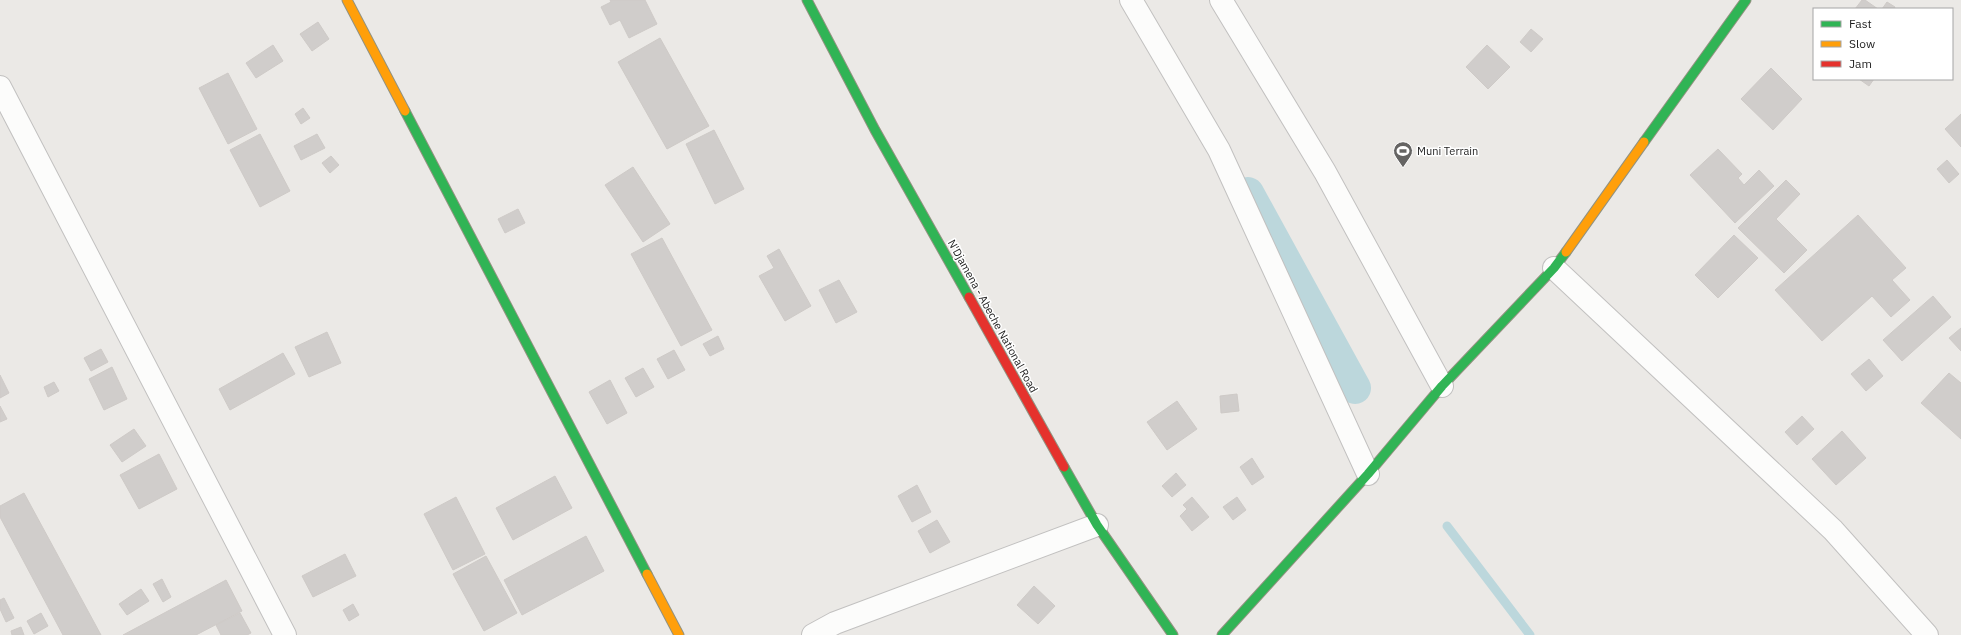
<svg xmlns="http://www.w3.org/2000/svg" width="1961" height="635" font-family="'IBM Plex Sans',sans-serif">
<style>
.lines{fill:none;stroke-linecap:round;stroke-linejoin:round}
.stream{stroke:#bcd7dc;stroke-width:9}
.canal{stroke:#bcd7dc;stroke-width:32}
.building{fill:#d0cdcb;stroke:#cecac7}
.street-casing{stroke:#c2c1c0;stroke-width:24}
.fast-casing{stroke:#929280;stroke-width:11}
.slow-casing{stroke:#929280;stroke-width:11}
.jam-casing{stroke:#929280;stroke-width:11}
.street{stroke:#fcfcfb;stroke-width:22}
.fast{stroke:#30b455;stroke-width:9}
.slow{stroke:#ff9f0a;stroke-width:9}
.jam{stroke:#e5322d;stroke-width:9}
.labels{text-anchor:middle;stroke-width:3;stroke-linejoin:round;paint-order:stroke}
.poi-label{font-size:11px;fill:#1d1d1d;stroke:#fff;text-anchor:start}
.street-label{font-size:11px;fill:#1d1d1d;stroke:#fff}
</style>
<rect width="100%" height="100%" fill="#ebe9e6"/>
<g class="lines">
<path class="stream" d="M 1447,526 L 1530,635"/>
<path class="canal" d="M 1248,193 L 1355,388"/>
</g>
<path class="building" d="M 610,0 L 645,0 L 657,24 L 629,38 L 620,20 L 610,25 L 601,7 L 611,2 Z
M 1862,0 L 1865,0 L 1878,9 L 1855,9 Z
M 1887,2 L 1895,7 L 1894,9 L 1882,9 Z
M 318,22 L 329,39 L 312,51 L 300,34 Z
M 1531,29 L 1543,39 L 1531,52 L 1520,42 Z
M 660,38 L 709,126 L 667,149 L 618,62 Z
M 273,45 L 283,61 L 256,78 L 246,63 Z
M 1487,45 L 1510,67 L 1488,89 L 1466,67 Z
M 1771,68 L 1802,99 L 1773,130 L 1741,99 Z
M 228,73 L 257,129 L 228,144 L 199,88 Z
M 1859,79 L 1874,79 L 1869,86 Z
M 303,108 L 310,118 L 301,124 L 295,114 Z
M 1961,114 L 1961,147 L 1945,129 Z
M 714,130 L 744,189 L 715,204 L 686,144 Z
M 260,134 L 290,191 L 260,207 L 230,150 Z
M 317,134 L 325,148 L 301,160 L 294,146 Z
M 1718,149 L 1742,174 L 1738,178 L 1744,185 L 1759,170 L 1774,186 L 1735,223 L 1690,175 Z
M 331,156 L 339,165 L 330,173 L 322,163 Z
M 1947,160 L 1959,174 L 1949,183 L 1937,169 Z
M 633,167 L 670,224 L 643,242 L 605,185 Z
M 1786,180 L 1800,194 L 1776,219 L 1807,250 L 1784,273 L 1738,228 Z
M 518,209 L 525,223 L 505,233 L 498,219 Z
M 1858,215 L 1906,268 L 1892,280 L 1910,300 L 1891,317 L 1872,296 L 1822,341 L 1775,290 Z
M 1734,235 L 1758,258 L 1718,298 L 1695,275 Z
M 662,238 L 712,330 L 681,346 L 631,254 Z
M 779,249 L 811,306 L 785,321 L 759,276 L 774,268 L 767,256 Z
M 839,280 L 857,312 L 836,323 L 819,290 Z
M 1933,296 L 1951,317 L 1902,361 L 1883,340 Z
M 1961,328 L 1961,351 L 1949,338 Z
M 327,332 L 341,363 L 309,377 L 295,347 Z
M 718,336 L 724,349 L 710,356 L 703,344 Z
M 101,349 L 108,362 L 91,371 L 84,358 Z
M 674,350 L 685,370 L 668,379 L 657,359 Z
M 283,353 L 295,374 L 230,410 L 219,389 Z
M 1869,359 L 1883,376 L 1866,391 L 1851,374 Z
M 112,367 L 127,399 L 104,410 L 89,379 Z
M 643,368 L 654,387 L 636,397 L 625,378 Z
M 1949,373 L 1961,383 L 1961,439 L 1921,403 Z
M 0,375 L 9,393 L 0,398 Z
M 610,380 L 627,413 L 607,424 L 589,392 Z
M 54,382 L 59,391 L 48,397 L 44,387 Z
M 1237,394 L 1239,411 L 1221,413 L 1220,396 Z
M 1177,401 L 1197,429 L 1167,450 L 1147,422 Z
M 0,406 L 7,419 L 0,422 Z
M 1802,416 L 1814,429 L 1797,445 L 1785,432 Z
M 134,429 L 146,446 L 122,462 L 110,445 Z
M 1842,431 L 1866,458 L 1836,485 L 1812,459 Z
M 159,454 L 177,489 L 139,509 L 120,475 Z
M 1252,458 L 1264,477 L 1252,485 L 1240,467 Z
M 1176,473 L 1186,485 L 1172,497 L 1162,486 Z
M 555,476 L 572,508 L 513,540 L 496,508 Z
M 917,485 L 931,512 L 912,522 L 898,496 Z
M 24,493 L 101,635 L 63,635 L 0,517 L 0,506 Z
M 456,497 L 485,554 L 453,570 L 424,514 Z
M 1192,497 L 1209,517 L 1192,531 L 1180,516 L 1187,509 L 1183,505 Z
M 1237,497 L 1246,510 L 1233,520 L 1223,507 Z
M 937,520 L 950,542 L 930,553 L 918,531 Z
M 586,536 L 604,571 L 522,615 L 504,580 Z
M 345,554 L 356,576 L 313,597 L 302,576 Z
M 486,556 L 517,613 L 484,631 L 453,574 Z
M 162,579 L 171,597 L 163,602 L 153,584 Z
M 226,580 L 242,611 L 196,635 L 123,635 Z
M 1034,586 L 1055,606 L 1038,624 L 1017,605 Z
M 141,589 L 149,601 L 127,615 L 119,604 Z
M 4,598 L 14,618 L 6,622 L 0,609 L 0,600 Z
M 353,604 L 359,615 L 349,621 L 343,610 Z
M 41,613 L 48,626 L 34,634 L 27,621 Z
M 240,613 L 251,633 L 247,635 L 221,635 L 216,625 Z
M 21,627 L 24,635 L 12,635 L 11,631 Z"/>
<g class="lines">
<defs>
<path id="street" d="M 1131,0 L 1219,150 L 1368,474
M 1221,0 L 1325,172 L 1442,386
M 0,87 L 285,635
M 1554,268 L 1833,530 L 1927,635
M 813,635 L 835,623 L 1097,525"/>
<path id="fast" d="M 807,0 L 875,130 L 969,297
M 405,111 L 647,574
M 1644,142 L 1746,0
M 1064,467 L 1097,525 L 1173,635
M 1222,635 L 1368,474 L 1442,386 L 1554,268 L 1566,252"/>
<path id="slow" d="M 347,0 L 405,111
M 1566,252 L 1644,142
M 647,574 L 679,635"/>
<path id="jam" d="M 969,297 L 1064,467"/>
</defs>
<use href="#street" class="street-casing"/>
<use href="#fast" class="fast-casing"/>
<use href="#slow" class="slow-casing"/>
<use href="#jam" class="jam-casing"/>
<use href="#street" class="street"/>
<use href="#fast" class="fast"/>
<use href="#slow" class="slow"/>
<use href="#jam" class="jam"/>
</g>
<defs>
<symbol id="stadium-pin" viewBox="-11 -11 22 30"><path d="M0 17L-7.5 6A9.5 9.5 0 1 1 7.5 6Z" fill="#656463" stroke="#fff"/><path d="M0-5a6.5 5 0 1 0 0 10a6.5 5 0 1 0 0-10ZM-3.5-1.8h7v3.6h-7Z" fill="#fff"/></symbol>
</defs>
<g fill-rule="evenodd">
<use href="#stadium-pin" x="1392" y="140" width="22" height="30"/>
</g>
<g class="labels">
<g class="poi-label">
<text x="1417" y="155">Muni Terrain</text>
</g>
<g class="street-label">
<text transform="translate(993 316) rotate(61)" y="4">N'Djamena - Abeche National Road</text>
</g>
</g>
<rect x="1813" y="8" width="140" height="72" fill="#ffffff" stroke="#a5a5a5"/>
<rect x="1821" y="21" width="20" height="6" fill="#30b455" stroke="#a5a5a5"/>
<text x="1849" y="28" font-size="12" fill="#1d1d1d">Fast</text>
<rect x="1821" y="41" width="20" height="6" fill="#ff9f0a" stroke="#a5a5a5"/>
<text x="1849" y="48" font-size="12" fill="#1d1d1d">Slow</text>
<rect x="1821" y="61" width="20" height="6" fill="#e5322d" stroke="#a5a5a5"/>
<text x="1849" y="68" font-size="12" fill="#1d1d1d">Jam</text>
</svg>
